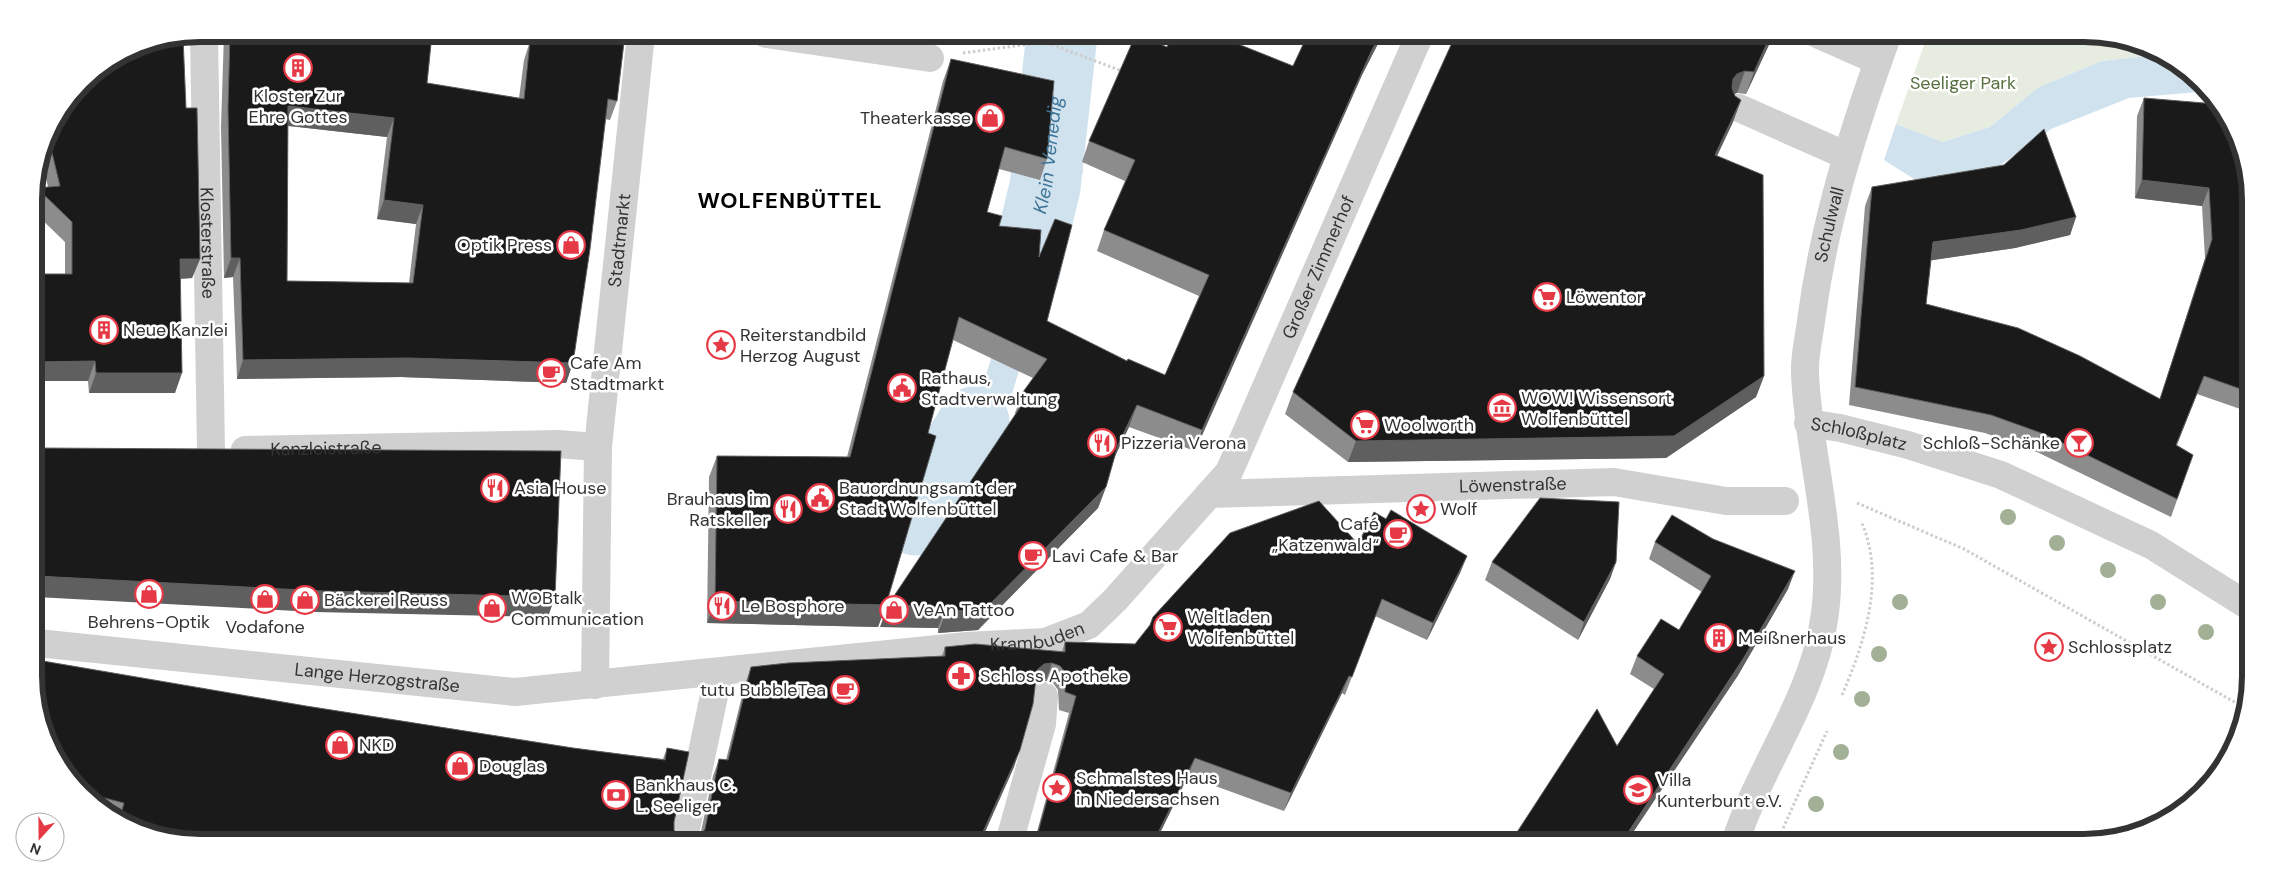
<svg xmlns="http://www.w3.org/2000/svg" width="2284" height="877" font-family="'DM Sans',sans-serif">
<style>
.green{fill:#e6ecdf}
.water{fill:#cfe2ee}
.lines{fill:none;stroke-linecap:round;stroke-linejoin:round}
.river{stroke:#cfe2ee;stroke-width:71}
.path{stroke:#cdcdcd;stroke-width:3;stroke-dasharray:2.5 2.5;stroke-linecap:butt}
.minor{stroke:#d0d0d0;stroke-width:28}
.tree{fill:#a2b095}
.wall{fill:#8c8c8c;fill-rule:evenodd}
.shaded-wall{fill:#5f5f5f}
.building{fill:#1a1a1a;stroke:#5f5f5f;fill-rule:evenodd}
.labels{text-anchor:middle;stroke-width:5;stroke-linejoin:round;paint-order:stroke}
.park-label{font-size:18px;fill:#56703f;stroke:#fff}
.poi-label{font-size:18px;fill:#333;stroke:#fff;text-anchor:start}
.street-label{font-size:18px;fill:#333;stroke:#fff}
.water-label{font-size:19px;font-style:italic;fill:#3f7597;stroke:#fff}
.district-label{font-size:22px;font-weight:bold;letter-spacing:1px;fill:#000;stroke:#fff}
.rim{fill:none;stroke:#333;stroke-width:6}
</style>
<rect width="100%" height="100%" fill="#fff"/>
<path class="green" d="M 1928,34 L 2083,34 L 2137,43 L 2155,55 L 2102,61 L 2039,87 L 1990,127 L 1943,142 L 1896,124 Z"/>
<path class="water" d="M 1047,34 L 1081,34 L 1083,172 L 1056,246 L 1012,394 L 931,539 L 909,543 L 962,421 L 985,378 L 1050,169 L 1045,51 Z
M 2155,55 L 2209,91 L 2129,98 L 2051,129 L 2002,164 L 1953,185 L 1914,179 L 1884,160 L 1896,124 L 1943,142 L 1990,127 L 2039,87 L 2102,61 Z"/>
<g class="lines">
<g class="river">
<path id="s1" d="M 1024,273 L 1045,187 L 1062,34"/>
<path d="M 915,520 L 974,422"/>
</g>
<path class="path" d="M 963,53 L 1045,42 L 1122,71
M 1857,503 L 1964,549 L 2245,708
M 1842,695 C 1865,642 1886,577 1861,521
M 1780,843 L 1784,826 L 1827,731"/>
<g class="minor">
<path id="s2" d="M 204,34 L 211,451"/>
<path d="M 766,34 L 930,58"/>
<path d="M 1817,34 L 1878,61"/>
<path d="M 1739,108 L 1847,156"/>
<path id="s3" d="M 1808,423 L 1840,428 L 1908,445 L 2001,475 L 2151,545 L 2250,607"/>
<path id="s4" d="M 245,450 L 557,444 L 598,447"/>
<path id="s5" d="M 1209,494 L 1614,482 L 1726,501 L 1785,501"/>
<path id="s6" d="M 37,643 L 515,692 L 967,646 L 1045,642 L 1089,625 L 1115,600 L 1229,472 L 1420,34"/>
<path id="s7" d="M 595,685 L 598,447 L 641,34"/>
<path d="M 683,843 L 719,672"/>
<path d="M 1009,843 L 1042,724 L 1044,696"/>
<path id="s8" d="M 1735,843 C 1759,767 1812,700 1824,620 C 1837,537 1808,456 1805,373 C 1804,354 1810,333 1812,314 C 1825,218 1855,124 1888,34"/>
</g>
</g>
<g class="tree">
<circle cx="2008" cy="517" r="8"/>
<circle cx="2057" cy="543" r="8"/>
<circle cx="2108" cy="570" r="8"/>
<circle cx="1900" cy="602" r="8"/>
<circle cx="2158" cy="602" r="8"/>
<circle cx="2206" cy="632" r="8"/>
<circle cx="1879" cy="654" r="8"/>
<circle cx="1862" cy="699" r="8"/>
<circle cx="1841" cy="752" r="8"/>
<circle cx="1816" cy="804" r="8"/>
</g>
<path class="wall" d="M 224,34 L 314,34 L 344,37 L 344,34 L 432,34 L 427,83 L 519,98 L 524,60 L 530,41 L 537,41 L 537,34 L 625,34 L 617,101 L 610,120 L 605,119 L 573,363 L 566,383 L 401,377 L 237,379 L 233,277 L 224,278 L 221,127 ZM 288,126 L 387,137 L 377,219 L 416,224 L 409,283 L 287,281 Z
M 1308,34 L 1383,34 L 1362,75 L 1195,451 L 1129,427 L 1114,457 L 1106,487 L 1098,508 L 978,630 L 938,633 L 938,628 L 880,627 L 1016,414 L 1015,413 L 1023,392 L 1033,378 L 953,340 L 928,433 L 886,605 L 878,627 L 707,623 L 709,477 L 717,456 L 847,457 L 943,81 L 951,59 L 1047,159 L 1040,180 L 999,169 L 987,212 L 999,226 L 1039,257 L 1047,321 L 1127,361 L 1165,375 L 1199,296 L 1097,251 L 1104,230 L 1125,181 L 1082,162 L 1089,141 L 1167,47 L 1293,66 Z
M 1774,34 L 1746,94 L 1737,93 L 1734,94 L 1735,96 L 1741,100 L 1733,122 L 1717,156 L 1764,376 L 1756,397 L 1666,458 L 1348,462 L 1285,414 L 1293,392 Z
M 2144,98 L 2249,179 L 2249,412 L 2197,394 L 2177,445 L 2193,455 L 2171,517 L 2037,452 L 1985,433 L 1849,405 L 1865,206 L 1872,187 L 2076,217 L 2070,235 L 2015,248 L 1931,260 L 1926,304 L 2160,399 L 2205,258 L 2202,206 L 2135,198 L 2137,116 Z
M 186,108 L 200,259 L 192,278 L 181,279 L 175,393 L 89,393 L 88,381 L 35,381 L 35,274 L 65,274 L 65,242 L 34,212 L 34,197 L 37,188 L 48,187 L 42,160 L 51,127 Z
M 1386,519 L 1467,556 L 1460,573 L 1427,640 L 1375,616 L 1345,695 L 1342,693 L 1284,811 L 1188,776 L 1155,843 L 1034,843 L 1069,713 L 1059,710 L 1058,690 L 1053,683 L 1046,681 L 1038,682 L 1035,684 L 1014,767 L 980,843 L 201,843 L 147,834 L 75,786 L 306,706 L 573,748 L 663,759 L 667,748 L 674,830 L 679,837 L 687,841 L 694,840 L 700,836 L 713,776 L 719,759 L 726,760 L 745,684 L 751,667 L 942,656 L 945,647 L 1062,651 L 1065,642 L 1135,644 L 1358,544 Z
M 1655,542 L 1788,589 L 1737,677 L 1617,746 L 1654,689 L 1630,674 L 1637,656 L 1679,630 L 1702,592 L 1649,559 Z
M 1492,562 L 1616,562 L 1610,579 L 1578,640 L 1485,580 Z"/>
<path class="shaded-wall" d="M 1380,34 L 1383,34 L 1362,75 L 1195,451 L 1202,430 L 1370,54 Z
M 1771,34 L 1774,34 L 1746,94 L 1754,72 Z
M 1745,71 L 1737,93 L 1729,96 L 1733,79 L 1737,74 Z
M 1741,100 L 1733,122 L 1707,177 L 1715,155 Z
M 288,106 L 394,118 L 387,137 L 281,125 Z
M 2142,180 L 2209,188 L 2202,206 L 2135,198 Z
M 384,200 L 423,205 L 416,224 L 377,219 Z
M 2076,217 L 2070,235 L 2015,248 L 1927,261 L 1933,242 Z
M 231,258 L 240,258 L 233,277 L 224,278 Z
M 180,259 L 200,259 L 192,278 L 173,279 Z
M 408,358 L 573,363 L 566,383 L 401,377 L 237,379 L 243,360 Z
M 95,361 L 88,381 L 35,381 L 35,362 Z
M 96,373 L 182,373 L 175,393 L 89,393 Z
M 1764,376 L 1756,397 L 1666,458 L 1348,462 L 1356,441 Z
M 2204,376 L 2197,394 L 2169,464 L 2176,445 Z
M 1137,405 L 1129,427 L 1110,467 L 1118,445 Z
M 1106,487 L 1098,508 L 978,630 L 938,633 L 946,612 Z
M 1467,556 L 1460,573 L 1427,640 L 1433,623 Z
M 1616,562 L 1610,579 L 1578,640 L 1584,622 Z
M 1795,571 L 1788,589 L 1737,677 L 1626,843 L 1621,843 Z
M 36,576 L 555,597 L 548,617 L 315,612 L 36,597 Z
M 715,601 L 886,605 L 878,627 L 707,623 Z
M 888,605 L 946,607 L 938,628 L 880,627 Z
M 1052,663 L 1046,681 L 1038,682 L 1031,688 L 1037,670 L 1044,664 Z
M 1349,676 L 1342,693 L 1284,811 L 1291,793 Z
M 1020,750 L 1014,767 L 980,843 L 978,843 Z
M 1195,758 L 1188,776 L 1155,843 L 1153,843 Z"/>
<path class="building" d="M 230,34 L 314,34 L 348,38 L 349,34 L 432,34 L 427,83 L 524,99 L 530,41 L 541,42 L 542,34 L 625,34 L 617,101 L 608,99 L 590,249 L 573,363 L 408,358 L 243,360 L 240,258 L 231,258 L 228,108 ZM 288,106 L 394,118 L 384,200 L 423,205 L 413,283 L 287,281 Z
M 1136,34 L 1167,47 L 1172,34 L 1213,34 L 1293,66 L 1308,34 L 1380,34 L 1370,54 L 1202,430 L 1137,405 L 1118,445 L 1106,487 L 986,608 L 946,612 L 946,607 L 888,605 L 1029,394 L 1023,392 L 1047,359 L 959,317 L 928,433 L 936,436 L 886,605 L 715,601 L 717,456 L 850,457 L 951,59 L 1054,81 L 1047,159 L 1005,147 L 987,212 L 1002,216 L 999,226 L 1041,230 L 1039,257 L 1055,219 L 1072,225 L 1047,321 L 1127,361 L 1128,359 L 1165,375 L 1209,275 L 1104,230 L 1135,160 L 1089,141 Z
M 1456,34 L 1771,34 L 1754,72 L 1745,71 L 1737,74 L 1733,79 L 1732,88 L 1735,96 L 1741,100 L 1715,155 L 1763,175 L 1764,376 L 1674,436 L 1356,441 L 1293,392 Z
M 183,37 L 186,108 L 197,108 L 200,259 L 180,259 L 182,373 L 96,373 L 95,361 L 35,362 L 35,274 L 72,274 L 72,222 L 37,188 L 60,186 L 48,136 L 51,127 L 90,75 L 137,46 Z
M 2144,98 L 2204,103 L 2220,108 L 2233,127 L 2249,179 L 2249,392 L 2204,376 L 2176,445 L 2193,455 L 2177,499 L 2044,434 L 1991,415 L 1855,387 L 1872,187 L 2004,165 L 2044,129 L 2076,217 L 2021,230 L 1933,242 L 1926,304 L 2018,328 L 2080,356 L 2160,399 L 2212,239 L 2209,188 L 2142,180 Z
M 36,448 L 561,451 L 555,597 L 322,591 L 36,576 Z
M 1540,498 L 1619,502 L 1616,562 L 1584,622 L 1492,562 Z
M 1319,501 L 1358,544 L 1374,512 L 1386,519 L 1391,510 L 1467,556 L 1433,623 L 1382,599 L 1352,677 L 1349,676 L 1291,793 L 1195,758 L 1153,843 L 1035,843 L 1076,696 L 1065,692 L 1065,672 L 1060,666 L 1052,663 L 1044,664 L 1037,670 L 1033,704 L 1020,750 L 978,843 L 201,843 L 147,834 L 120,817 L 124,803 L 85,793 L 75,786 L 37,708 L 37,660 L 306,706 L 573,748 L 665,760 L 667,748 L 689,752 L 674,822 L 674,830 L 679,837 L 687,841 L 694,840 L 701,836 L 705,829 L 719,759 L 728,760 L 751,667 L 788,663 L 945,656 L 945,647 L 975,644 L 1065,652 L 1065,642 L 1135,644 L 1150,625 L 1153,617 L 1230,533 Z
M 1672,515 L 1713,539 L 1795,571 L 1743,659 L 1621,843 L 1510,843 L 1597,709 L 1617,746 L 1664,674 L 1637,656 L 1661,619 L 1679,630 L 1711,576 L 1655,542 Z"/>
<defs>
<symbol id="building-ring" viewBox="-11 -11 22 22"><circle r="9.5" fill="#fff" stroke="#e63946" stroke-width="1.5"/><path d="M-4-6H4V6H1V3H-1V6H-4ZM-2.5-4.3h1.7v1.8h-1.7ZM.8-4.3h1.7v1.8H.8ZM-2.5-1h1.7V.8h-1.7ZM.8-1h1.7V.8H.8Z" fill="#e63946"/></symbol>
<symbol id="shop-ring" viewBox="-11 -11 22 22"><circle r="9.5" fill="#fff" stroke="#e63946" stroke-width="1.5"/><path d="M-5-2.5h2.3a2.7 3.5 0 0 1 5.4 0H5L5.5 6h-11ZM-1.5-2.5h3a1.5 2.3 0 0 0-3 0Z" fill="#e63946"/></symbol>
<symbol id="supermarket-ring" viewBox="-11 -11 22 22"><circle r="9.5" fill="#fff" stroke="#e63946" stroke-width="1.5"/><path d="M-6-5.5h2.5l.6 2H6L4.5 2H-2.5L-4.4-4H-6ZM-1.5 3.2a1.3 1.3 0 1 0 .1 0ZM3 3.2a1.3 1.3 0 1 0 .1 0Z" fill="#e63946"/></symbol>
<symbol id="sight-ring" viewBox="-11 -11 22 22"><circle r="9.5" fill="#fff" stroke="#e63946" stroke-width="1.5"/><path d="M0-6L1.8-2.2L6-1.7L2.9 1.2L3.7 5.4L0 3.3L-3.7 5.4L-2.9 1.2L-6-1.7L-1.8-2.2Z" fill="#e63946"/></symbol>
<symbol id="cafe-ring" viewBox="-11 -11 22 22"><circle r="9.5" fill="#fff" stroke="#e63946" stroke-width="1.5"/><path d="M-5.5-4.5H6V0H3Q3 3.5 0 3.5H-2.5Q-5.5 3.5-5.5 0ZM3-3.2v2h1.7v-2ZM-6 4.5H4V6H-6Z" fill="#e63946"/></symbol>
<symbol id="civic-ring" viewBox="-11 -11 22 22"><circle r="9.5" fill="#fff" stroke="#e63946" stroke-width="1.5"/><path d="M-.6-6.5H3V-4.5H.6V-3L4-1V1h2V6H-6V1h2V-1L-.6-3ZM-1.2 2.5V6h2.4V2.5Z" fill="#e63946"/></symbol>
<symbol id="museum-ring" viewBox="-11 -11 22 22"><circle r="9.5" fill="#fff" stroke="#e63946" stroke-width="1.5"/><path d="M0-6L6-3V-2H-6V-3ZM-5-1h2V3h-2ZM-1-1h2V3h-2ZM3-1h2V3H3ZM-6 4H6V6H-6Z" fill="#e63946"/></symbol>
<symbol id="restaurant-ring" viewBox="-11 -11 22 22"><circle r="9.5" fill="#fff" stroke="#e63946" stroke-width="1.5"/><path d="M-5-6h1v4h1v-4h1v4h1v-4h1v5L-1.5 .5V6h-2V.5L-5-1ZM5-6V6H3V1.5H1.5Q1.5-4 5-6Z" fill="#e63946"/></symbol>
<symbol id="bar-ring" viewBox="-11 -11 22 22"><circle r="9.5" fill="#fff" stroke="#e63946" stroke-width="1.5"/><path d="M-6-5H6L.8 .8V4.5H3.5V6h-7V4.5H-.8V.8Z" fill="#e63946"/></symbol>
<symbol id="pharmacy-ring" viewBox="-11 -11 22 22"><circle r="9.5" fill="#fff" stroke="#e63946" stroke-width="1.5"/><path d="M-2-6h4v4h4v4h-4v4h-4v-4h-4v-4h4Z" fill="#e63946"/></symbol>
<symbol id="school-ring" viewBox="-11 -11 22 22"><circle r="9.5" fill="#fff" stroke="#e63946" stroke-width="1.5"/><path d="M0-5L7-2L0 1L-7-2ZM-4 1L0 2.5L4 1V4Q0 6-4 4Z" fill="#e63946"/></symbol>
<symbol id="bank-ring" viewBox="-11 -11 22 22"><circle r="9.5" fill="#fff" stroke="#e63946" stroke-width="1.5"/><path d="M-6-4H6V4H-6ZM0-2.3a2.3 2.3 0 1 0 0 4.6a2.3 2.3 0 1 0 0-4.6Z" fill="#e63946"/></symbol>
</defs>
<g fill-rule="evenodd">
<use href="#building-ring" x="282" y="52" width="32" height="32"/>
<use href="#shop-ring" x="974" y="102" width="32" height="32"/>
<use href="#shop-ring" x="555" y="229" width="32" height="32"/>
<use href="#supermarket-ring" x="1531" y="281" width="32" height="32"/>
<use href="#building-ring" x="88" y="314" width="32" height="32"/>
<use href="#sight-ring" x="705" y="329" width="32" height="32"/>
<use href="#cafe-ring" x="535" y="357" width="32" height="32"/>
<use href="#civic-ring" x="886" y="372" width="32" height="32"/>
<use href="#museum-ring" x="1486" y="392" width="32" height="32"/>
<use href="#supermarket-ring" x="1349" y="409" width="32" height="32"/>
<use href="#restaurant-ring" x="1086" y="427" width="32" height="32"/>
<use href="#bar-ring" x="2063" y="427" width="32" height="32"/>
<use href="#restaurant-ring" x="479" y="472" width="32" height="32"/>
<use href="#civic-ring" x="804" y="482" width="32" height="32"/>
<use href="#restaurant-ring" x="772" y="493" width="32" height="32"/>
<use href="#sight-ring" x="1405" y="493" width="32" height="32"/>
<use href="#cafe-ring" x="1382" y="518" width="32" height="32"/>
<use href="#cafe-ring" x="1017" y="540" width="32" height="32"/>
<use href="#shop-ring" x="133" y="578" width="32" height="32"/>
<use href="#shop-ring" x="249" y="583" width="32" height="32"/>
<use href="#shop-ring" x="289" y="584" width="32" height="32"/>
<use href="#restaurant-ring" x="706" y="590" width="32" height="32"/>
<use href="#shop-ring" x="476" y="592" width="32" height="32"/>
<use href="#shop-ring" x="878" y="594" width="32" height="32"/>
<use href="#supermarket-ring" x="1152" y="611" width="32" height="32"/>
<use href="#building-ring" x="1703" y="622" width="32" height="32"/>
<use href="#sight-ring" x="2033" y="631" width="32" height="32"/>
<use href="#pharmacy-ring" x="945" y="660" width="32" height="32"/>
<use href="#cafe-ring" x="829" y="674" width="32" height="32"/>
<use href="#shop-ring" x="324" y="729" width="32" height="32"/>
<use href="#shop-ring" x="444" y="750" width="32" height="32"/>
<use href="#sight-ring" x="1041" y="772" width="32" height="32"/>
<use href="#school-ring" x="1622" y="774" width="32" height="32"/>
<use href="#bank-ring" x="600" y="779" width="32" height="32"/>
</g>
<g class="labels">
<g class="park-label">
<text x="1963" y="89">Seeliger Park</text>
</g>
<g class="poi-label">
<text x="298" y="102" text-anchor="middle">Kloster Zur<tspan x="298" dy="21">Ehre Gottes</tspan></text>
<text x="971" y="124" text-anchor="end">Theaterkasse</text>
<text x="552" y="251" text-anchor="end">Optik Press</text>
<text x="1566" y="303">Löwentor</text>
<text x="123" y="336">Neue Kanzlei</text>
<text x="740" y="341">Reiterstandbild<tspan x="740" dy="21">Herzog August</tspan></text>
<text x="570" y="369">Cafe Am<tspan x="570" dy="21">Stadtmarkt</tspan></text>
<text x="921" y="384">Rathaus,<tspan x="921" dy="21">Stadtverwaltung</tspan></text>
<text x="1521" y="404">WOW! Wissensort<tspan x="1521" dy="21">Wolfenbüttel</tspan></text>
<text x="1384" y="431">Woolworth</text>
<text x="1121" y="449">Pizzeria Verona</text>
<text x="2060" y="449" text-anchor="end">Schloß-Schänke</text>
<text x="514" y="494">Asia House</text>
<text x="839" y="494">Bauordnungsamt der<tspan x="839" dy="21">Stadt Wolfenbüttel</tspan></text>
<text x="769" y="505" text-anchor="end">Brauhaus im<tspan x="769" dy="21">Ratskeller</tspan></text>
<text x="1440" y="515">Wolf</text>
<text x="1379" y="530" text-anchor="end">Café<tspan x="1379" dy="21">„Katzenwald“</tspan></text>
<text x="1052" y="562">Lavi Cafe &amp; Bar</text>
<text x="511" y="604">WOBtalk<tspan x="511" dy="21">Communication</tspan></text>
<text x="324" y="606">Bäckerei Reuss</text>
<text x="741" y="612">Le Bosphore</text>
<text x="913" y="616">VeAn Tattoo</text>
<text x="1187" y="623">Weltladen<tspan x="1187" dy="21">Wolfenbüttel</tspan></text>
<text x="149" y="628" text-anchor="middle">Behrens-Optik</text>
<text x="265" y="633" text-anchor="middle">Vodafone</text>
<text x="1738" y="644">Meißnerhaus</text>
<text x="2068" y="653">Schlossplatz</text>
<text x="980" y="682">Schloss Apotheke</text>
<text x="826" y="696" text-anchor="end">tutu BubbleTea</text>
<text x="359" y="751">NKD</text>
<text x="479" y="772">Douglas</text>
<text x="1076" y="784">Schmalstes Haus<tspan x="1076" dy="21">in Niedersachsen</tspan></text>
<text x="1657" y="786">Villa<tspan x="1657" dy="21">Kunterbunt e.V.</tspan></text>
<text x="635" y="791">Bankhaus C.<tspan x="635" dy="21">L. Seeliger</tspan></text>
</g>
<g class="street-label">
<text dy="6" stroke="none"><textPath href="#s8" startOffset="640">Schulwall</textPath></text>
<text dy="6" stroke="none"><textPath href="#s7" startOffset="446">Stadtmarkt</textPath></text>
<text dy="6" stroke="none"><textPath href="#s2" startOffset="209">Klosterstraße</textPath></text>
<text dy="6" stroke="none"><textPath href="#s6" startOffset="1491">Großer Zimmerhof</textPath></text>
<text dy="6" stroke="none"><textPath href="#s3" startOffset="52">Schloßplatz</textPath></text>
<text dy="6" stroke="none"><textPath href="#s4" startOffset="81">Kanzleistraße</textPath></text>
<text dy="6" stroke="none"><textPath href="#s5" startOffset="304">Löwenstraße</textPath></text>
<text dy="6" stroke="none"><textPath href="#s6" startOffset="1006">Krambuden</textPath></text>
<text dy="6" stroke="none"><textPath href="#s6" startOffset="342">Lange Herzogstraße</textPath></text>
</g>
<g class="water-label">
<text dy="7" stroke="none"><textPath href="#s1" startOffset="121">Klein Venedig</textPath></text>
</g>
<g class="district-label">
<text x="790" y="208">WOLFENBÜTTEL</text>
</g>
</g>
<path d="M0 0H2284V877H0ZM200 42H2084A158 158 0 0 1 2242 200V676A158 158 0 0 1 2084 834H200A158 158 0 0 1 42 676V200A158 158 0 0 1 200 42Z" fill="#fff" fill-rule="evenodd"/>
<path class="rim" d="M200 42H2084A158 158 0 0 1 2242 200V676A158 158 0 0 1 2084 834H200A158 158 0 0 1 42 676V200A158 158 0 0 1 200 42Z"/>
<g transform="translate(40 837) rotate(201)"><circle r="24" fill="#ffffff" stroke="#adadad"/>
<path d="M0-4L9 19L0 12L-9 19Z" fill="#e63946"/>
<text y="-8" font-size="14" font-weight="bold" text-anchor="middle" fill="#333333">N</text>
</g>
</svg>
